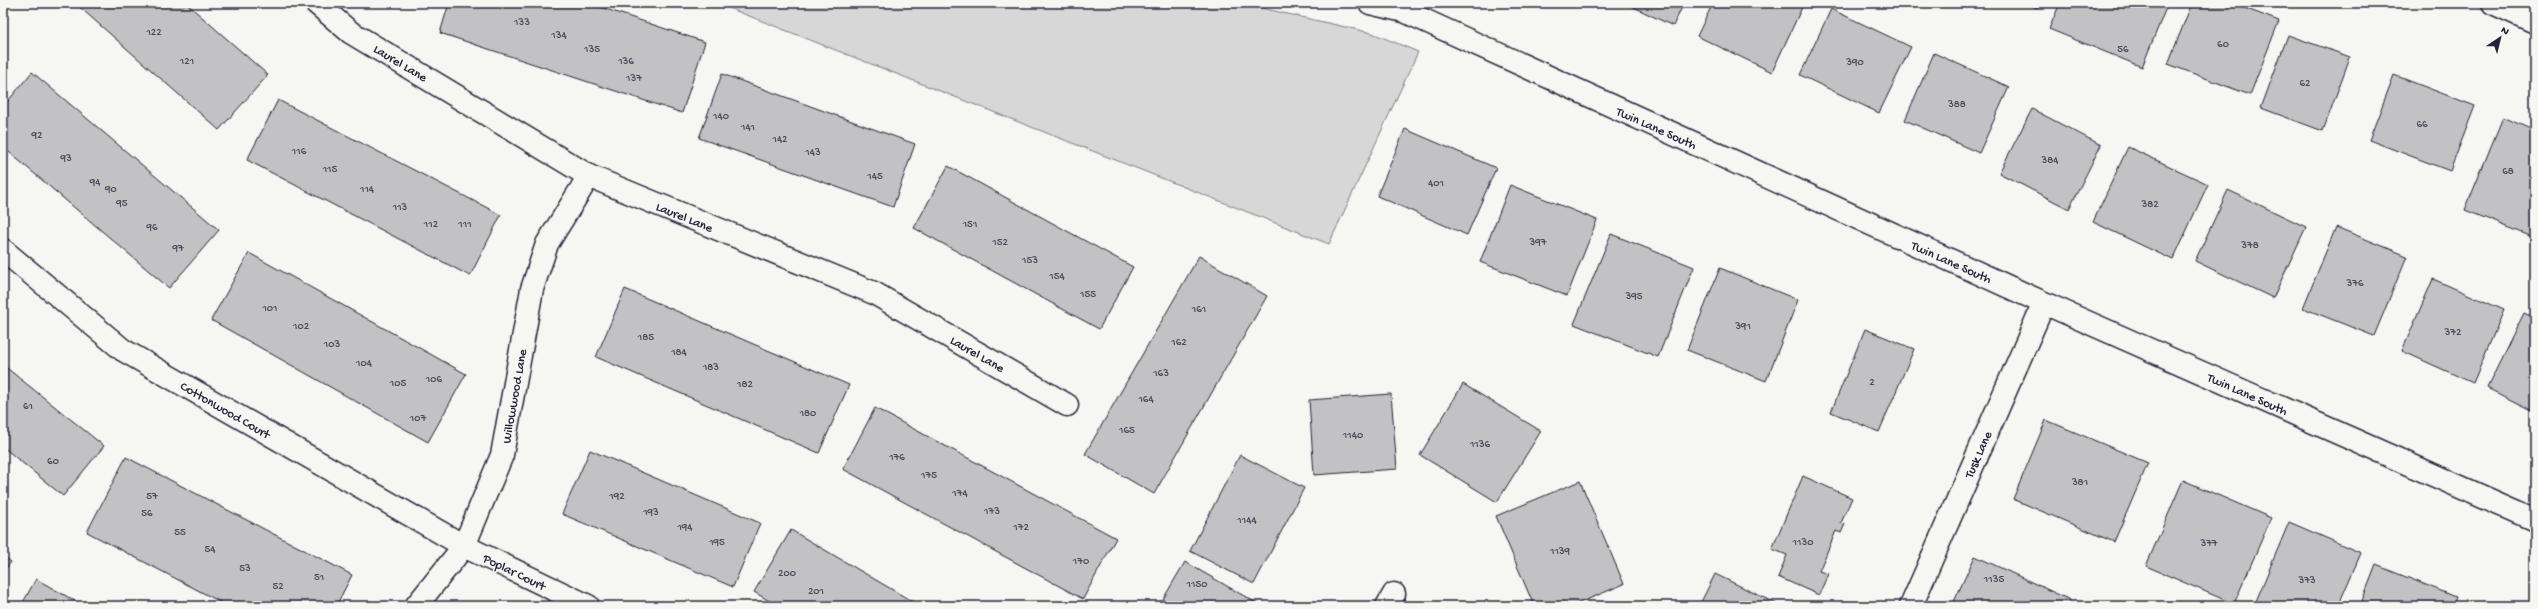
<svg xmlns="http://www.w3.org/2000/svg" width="2538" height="609" font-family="'Gochi Hand',sans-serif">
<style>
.green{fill:#d7d7d7;stroke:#7c7c89}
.building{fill:#c2c2c4;stroke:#22223b}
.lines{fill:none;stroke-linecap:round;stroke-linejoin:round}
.minor-casing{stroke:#22223b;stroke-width:25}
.minor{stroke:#f6f6f2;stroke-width:22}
.labels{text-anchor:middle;stroke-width:3;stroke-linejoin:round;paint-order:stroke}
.number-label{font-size:11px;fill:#4a4a5d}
.street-label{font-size:13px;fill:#22223b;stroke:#f6f6f2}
</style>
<rect width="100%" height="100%" fill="#f6f6f2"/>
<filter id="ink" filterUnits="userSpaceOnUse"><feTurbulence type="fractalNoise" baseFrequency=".025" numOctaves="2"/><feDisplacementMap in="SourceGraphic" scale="8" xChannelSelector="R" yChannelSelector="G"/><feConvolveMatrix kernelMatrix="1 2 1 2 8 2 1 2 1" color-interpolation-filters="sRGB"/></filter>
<g filter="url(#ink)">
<path class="green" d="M 716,3 L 1239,3 L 1372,33 L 1418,52 L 1329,244 Z"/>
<path class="building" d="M 75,3 L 186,3 L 268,75 L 219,130 Z
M 449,3 L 588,3 L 705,42 L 682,113 L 440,33 Z
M 1625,3 L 1684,3 L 1673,26 Z
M 1713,3 L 1804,3 L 1772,72 L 1697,36 Z
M 2025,3 L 2039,3 L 2037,8 Z
M 2060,3 L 2168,3 L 2142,67 L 2049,29 Z
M 2192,3 L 2231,3 L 2279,21 L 2250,95 L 2168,64 Z
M 1831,9 L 1911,47 L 1879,113 L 1800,75 Z
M 2288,35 L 2350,57 L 2323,131 L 2261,108 Z
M 1934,53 L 2009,87 L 1979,153 L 1905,120 Z
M 32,72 L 219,230 L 169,288 L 3,147 L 3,107 Z
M 722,74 L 915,144 L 893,207 L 699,138 Z
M 2394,75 L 2475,106 L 2450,171 L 2369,140 Z
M 278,100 L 501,215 L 470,276 L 247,160 Z
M 2032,109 L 2101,145 L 2069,209 L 1999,173 Z
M 2503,117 L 2535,131 L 2535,238 L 2465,210 Z
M 1405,129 L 1496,168 L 1467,235 L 1377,196 Z
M 2128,147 L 2208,184 L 2173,260 L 2093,222 Z
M 948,166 L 1133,267 L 1099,329 L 914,228 Z
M 1510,185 L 1597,220 L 1567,296 L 1480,262 Z
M 2228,190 L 2306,227 L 2273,298 L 2195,261 Z
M 2336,227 L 2407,256 L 2374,336 L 2303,308 Z
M 1611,234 L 1694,267 L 1658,357 L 1574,324 Z
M 249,253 L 466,374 L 428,442 L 211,320 Z
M 1199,256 L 1267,296 L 1154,494 L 1085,454 Z
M 1720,268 L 1798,300 L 1766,381 L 1687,350 Z
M 2433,279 L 2504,310 L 2473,383 L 2402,351 Z
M 625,289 L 849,385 L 819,453 L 596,357 Z
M 2524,313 L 2535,318 L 2535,412 L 2487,388 Z
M 1865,329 L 1914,349 L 1879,432 L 1831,412 Z
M 3,365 L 104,446 L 63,496 L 3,447 Z
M 1463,384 L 1541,431 L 1497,502 L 1420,455 Z
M 1391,394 L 1397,469 L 1314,475 L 1309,400 Z
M 875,408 L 1116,538 L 1083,599 L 843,469 Z
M 2046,420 L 2148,463 L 2114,542 L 2013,499 Z
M 590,450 L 760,523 L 733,587 L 562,514 Z
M 1240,455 L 1304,488 L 1254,584 L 1190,551 Z
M 126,457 L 352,575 L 336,606 L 228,606 L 87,532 Z
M 1803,476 L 1852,498 L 1841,523 L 1845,524 L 1841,533 L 1836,531 L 1819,571 L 1828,574 L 1819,595 L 1778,577 L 1787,555 L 1772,549 Z
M 2183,480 L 2271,518 L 2234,604 L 2146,566 Z
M 1580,481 L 1624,584 L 1572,606 L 1534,606 L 1496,516 Z
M 2289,522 L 2361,553 L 2338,606 L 2254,606 Z
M 791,530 L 920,606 L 778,606 L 754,592 Z
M 3,555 L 11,562 L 3,572 Z
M 1975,556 L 2070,600 L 2068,606 L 1952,606 Z
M 1185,562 L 1260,605 L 1259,606 L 1159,606 Z
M 2376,565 L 2456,597 L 2453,606 L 2360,606 Z
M 1715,574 L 1781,606 L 1699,606 Z
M 36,579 L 84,606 L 21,606 Z"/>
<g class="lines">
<defs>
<path id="minor" d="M 316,3 L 350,32 L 589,176 L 874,293 L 1067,405
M 1370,3 L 1404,11 L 2044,303 L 2535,520
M 2493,3 L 2535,22
M 3,250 L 123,350 L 464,546 L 588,606
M 416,606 L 464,546 L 502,455 L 532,289 L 547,244 L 589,176
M 1387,606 L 1394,594
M 1911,606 L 2044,303"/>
</defs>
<use href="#minor" class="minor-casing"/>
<use href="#minor" class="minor"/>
</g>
</g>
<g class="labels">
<g class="number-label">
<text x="522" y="25">133</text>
<text x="154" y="35">122</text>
<text x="559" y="38">134</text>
<text x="2223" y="47">60</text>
<text x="592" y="52">135</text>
<text x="2123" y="52">56</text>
<text x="187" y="64">121</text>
<text x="626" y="64">136</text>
<text x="1855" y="65">390</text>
<text x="634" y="81">137</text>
<text x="2305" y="86">62</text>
<text x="1957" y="107">388</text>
<text x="721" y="119">140</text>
<text x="2422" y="127">66</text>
<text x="748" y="130">141</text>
<text x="37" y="138">92</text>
<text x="780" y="142">142</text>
<text x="299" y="154">116</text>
<text x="813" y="155">143</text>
<text x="66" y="161">93</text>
<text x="2050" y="163">384</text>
<text x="330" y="172">115</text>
<text x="2508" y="174">68</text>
<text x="875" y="179">145</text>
<text x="95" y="185">94</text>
<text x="1436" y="186">401</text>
<text x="111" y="192">90</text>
<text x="367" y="192">114</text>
<text x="122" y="206">95</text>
<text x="2150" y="207">382</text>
<text x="400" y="210">113</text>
<text x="431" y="227">112</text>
<text x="465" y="227">111</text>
<text x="970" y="227">151</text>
<text x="152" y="230">96</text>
<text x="1000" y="245">152</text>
<text x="1538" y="245">397</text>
<text x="2250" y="248">378</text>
<text x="178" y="251">97</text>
<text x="1030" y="263">153</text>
<text x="1057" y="279">154</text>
<text x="2355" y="286">376</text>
<text x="1088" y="297">155</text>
<text x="1634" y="299">395</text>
<text x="270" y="311">101</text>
<text x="1199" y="312">161</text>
<text x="301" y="329">102</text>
<text x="1743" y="329">391</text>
<text x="2453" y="335">372</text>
<text x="646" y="340">185</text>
<text x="1179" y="345">162</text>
<text x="332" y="347">103</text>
<text x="679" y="355">184</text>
<text x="364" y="366">104</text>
<text x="711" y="370">183</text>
<text x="1161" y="376">163</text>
<text x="434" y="382">106</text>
<text x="1872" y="385">2</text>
<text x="398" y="386">105</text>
<text x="745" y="387">182</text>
<text x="1146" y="402">164</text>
<text x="28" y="409">61</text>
<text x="808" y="416">180</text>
<text x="418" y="421">107</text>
<text x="1127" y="433">165</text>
<text x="1353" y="438">1140</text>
<text x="1480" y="447">1136</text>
<text x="897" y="460">176</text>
<text x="53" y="464">60</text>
<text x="929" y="478">175</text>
<text x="2080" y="485">381</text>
<text x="960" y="496">174</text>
<text x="152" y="499">57</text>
<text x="617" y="499">192</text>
<text x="992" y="514">173</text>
<text x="651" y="515">193</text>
<text x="147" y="516">56</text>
<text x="1247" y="523">1144</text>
<text x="685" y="530">194</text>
<text x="1021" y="530">172</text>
<text x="180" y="535">55</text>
<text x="717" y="545">195</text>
<text x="1803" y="545">1130</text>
<text x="2209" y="546">377</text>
<text x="210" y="552">54</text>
<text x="1560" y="554">1139</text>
<text x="1081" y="564">170</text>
<text x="245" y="571">53</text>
<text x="787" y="576">200</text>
<text x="319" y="580">51</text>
<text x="1994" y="582">1135</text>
<text x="2307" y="583">373</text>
<text x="1197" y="587">1150</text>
<text x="278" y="589">52</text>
<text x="816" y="594">201</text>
</g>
<g class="street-label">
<text transform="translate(401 62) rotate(31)" y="5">Laurel Lane</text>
<text transform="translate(1657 127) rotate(24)" y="5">Twin Lane South</text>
<text transform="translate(685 216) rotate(22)" y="5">Laurel Lane</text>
<text transform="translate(1952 261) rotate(24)" y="5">Twin Lane South</text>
<text transform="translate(978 353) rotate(30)" y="5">Laurel Lane</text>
<text transform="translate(2248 393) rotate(24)" y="5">Twin Lane South</text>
<text transform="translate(513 396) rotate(-80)" y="5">Willowwood Lane</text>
<text transform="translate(226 409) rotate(30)" y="5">Cottonwood Court</text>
<text transform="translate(1977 454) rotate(-66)" y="5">Tusk Lane</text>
<text transform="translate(515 571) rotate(26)" y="5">Poplar Court</text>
</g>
</g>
<rect width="2538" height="609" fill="none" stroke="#f6f6f2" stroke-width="16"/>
<rect x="8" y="8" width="2522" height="593" fill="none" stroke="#22223b" stroke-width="1.5" filter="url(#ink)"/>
<g transform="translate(2500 38) rotate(35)" stroke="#f6f6f2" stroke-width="3" paint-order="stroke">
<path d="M0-3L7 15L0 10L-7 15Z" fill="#22223b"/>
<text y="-6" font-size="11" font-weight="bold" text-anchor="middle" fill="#22223b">N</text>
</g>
</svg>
